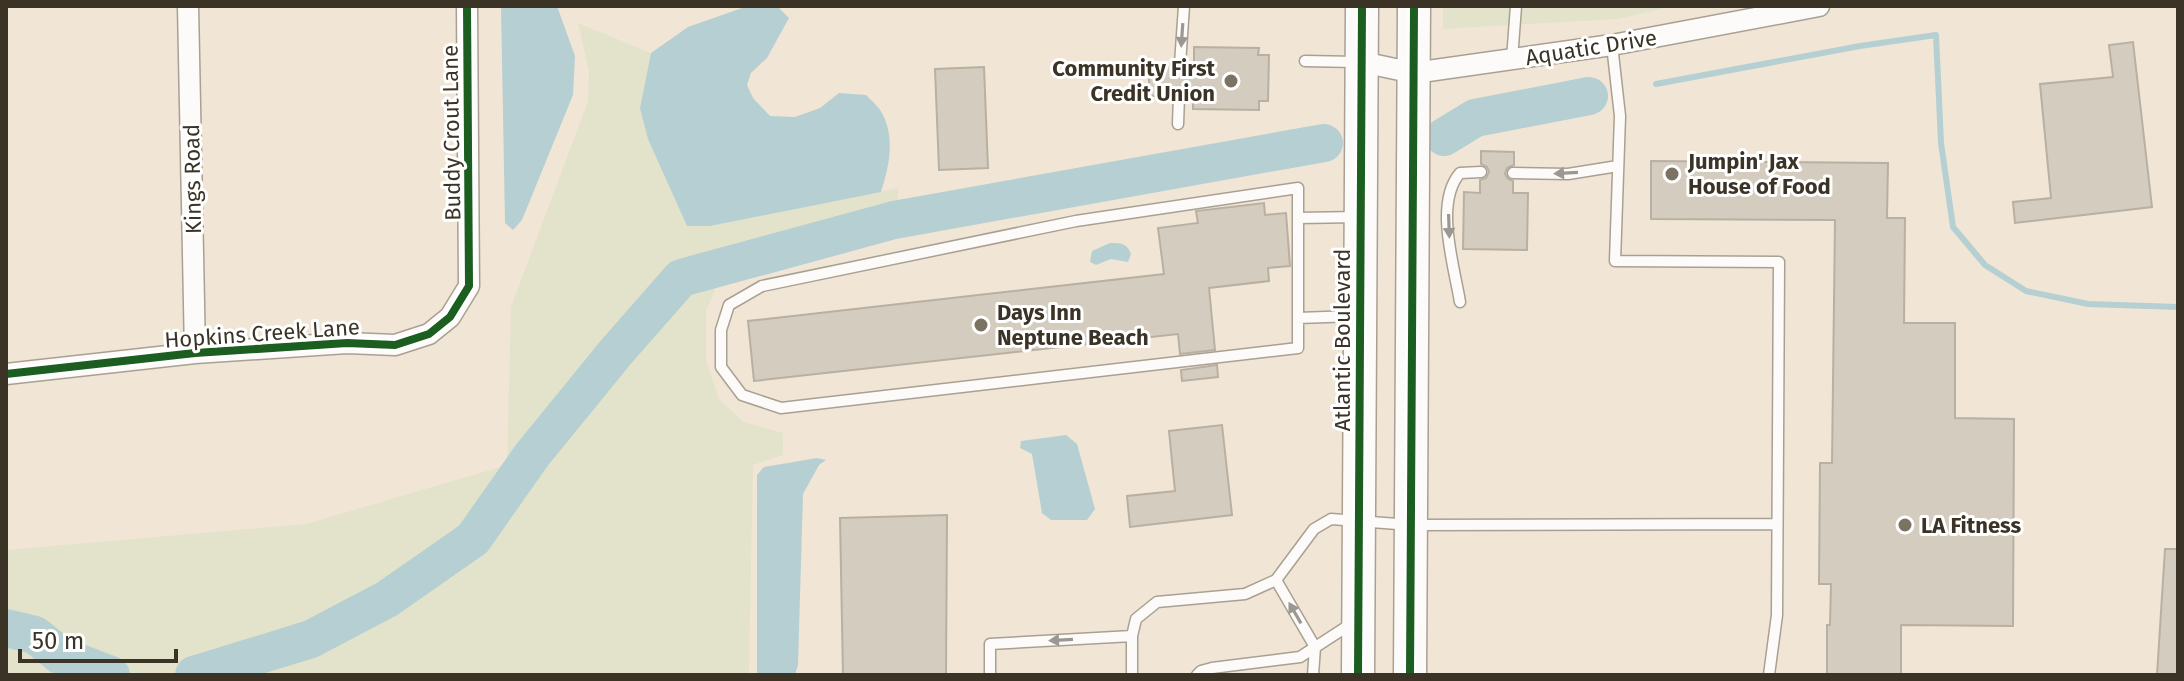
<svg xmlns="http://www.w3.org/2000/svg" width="2184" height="681" font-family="'Fira Sans',sans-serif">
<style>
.green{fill:#e3e3cb}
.water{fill:#b6cfd2}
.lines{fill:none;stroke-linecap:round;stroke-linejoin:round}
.stream{stroke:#b6cfd2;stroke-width:6}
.river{stroke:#b6cfd2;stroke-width:38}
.building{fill:#d4ccbf;stroke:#b8b0a2;stroke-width:2}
.service-casing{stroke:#a8a092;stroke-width:13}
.minor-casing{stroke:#a8a092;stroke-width:23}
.trunk-casing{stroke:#a8a092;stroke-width:35}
.service{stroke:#fdfbf9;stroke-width:10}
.minor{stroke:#fdfbf9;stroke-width:20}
.trunk{stroke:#fdfbf9;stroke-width:32}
.cycleway-casing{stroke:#fff;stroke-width:13}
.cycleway{stroke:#1b5e20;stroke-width:8}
.oneway{fill:#9c9790}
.poi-dot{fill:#7a7263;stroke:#fff;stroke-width:3}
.labels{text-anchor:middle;stroke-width:6;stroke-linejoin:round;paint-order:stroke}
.street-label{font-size:22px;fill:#3a3326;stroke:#fff}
.poi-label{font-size:22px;font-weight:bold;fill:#3a3326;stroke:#fff;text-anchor:start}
</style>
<rect width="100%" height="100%" fill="#f1e6d5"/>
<path class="green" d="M 1443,6 L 1674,6 L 1618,19 L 1443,29 Z
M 578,23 L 651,53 L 640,108 L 687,226 L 710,226 L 898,188 L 899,228 L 721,276 L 706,311 L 706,360 L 719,399 L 744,422 L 783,433 L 783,455 L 753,465 L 749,675 L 6,675 L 6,550 L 306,524 L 507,465 L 511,307 L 588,101 L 589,72 Z"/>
<path class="water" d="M 501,6 L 557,6 L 575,56 L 573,95 L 522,220 L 513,230 L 505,223 Z
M 777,6 L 789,18 L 767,58 L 751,73 L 747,85 L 753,98 L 770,116 L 795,117 L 820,108 L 839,93 L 866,95 C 872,101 880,108 883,115 C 895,139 889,167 881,192 L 710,226 L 687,226 L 648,139 L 640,108 L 651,53 L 688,27 L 745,7 Z
M 1110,243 C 1121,243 1127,243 1131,254 L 1128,262 L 1111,259 L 1096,265 L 1090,262 L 1092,251 Z
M 1066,435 L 1077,444 L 1095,509 L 1087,520 L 1051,520 L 1042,513 L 1032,454 L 1020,448 L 1021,441 Z
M 817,458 L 826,460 L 819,465 L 803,494 L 798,665 L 795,675 L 757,675 L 757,475 L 764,467 Z"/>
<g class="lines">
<path class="stream" d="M 1656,84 L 1860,46 L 1936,35 L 1941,143 L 1953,227 L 1985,265 L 2026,291 L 2088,304 L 2178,307"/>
<path class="river" d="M 1444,137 L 1475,118 L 1589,96
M 6,628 L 35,635 L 61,656 L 111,675
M 194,675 L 311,639 L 387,599 L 473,539 L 532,455 L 616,352 L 681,278 L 894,220 L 1324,143"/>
</g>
<path class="building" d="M 2133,42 L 2152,207 L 2015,223 L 2013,202 L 2051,198 L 2040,84 L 2113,77 L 2109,45 Z
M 1194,47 L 1259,48 L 1258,55 L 1269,55 L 1268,101 L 1259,101 L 1259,110 L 1193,109 L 1193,97 L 1187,96 L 1186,92 L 1180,88 L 1175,89 L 1171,96 L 1149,96 L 1149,64 L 1172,64 L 1175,70 L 1183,71 L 1188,65 L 1194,65 Z
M 984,67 L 988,168 L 939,170 L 935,69 Z
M 1481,151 L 1514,152 L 1514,165 L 1507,168 L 1505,174 L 1508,179 L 1513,181 L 1513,193 L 1528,193 L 1527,250 L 1463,249 L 1464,192 L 1480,193 L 1480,180 L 1486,178 L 1489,172 L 1487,167 L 1481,164 Z
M 1651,161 L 1888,163 L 1887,218 L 1905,218 L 1904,323 L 1955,323 L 1955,418 L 2014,419 L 2013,626 L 1901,625 L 1901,675 L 1827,675 L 1827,625 L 1830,625 L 1831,584 L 1819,584 L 1820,463 L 1832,463 L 1835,220 L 1651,219 Z
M 1264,203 L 1265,215 L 1286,213 L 1290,266 L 1268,268 L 1269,281 L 1209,288 L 1215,350 L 1180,354 L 1178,334 L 754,381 L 748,321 L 1164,274 L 1158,228 L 1198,223 L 1196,211 Z
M 1217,365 L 1218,377 L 1182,381 L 1181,370 Z
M 1222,425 L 1232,515 L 1130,527 L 1127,496 L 1175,491 L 1169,431 Z
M 947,515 L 946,675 L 843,675 L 840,518 Z
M 2165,549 L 2178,549 L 2178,675 L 2157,675 Z"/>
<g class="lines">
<defs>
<path id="service" d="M 1612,45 L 1620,116 L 1615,261 L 1779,262 L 1777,615 L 1769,675
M 1512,59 L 1516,6
M 1305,61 L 1356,62
M 1180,64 L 1184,6
M 1178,124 L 1179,96
M 1513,173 L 1568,174 L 1618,166
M 1298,188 L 1298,348 L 781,408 L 742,395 L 721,367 L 721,330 L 729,305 L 762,286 L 1076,221 Z
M 1298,218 L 1359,217
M 1460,302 C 1454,265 1434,203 1460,173 L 1481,172
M 1298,318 L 1354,316
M 1276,580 L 1315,647 L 1313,675
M 990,675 L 990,644 L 1132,636
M 1132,675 L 1132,636 L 1136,619 L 1157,602 L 1245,594 L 1276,580 L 1314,529 L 1331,519 L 1411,525 L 1777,524
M 1197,675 L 1201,671 L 1212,668 L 1300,657 L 1354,622"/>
<path id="minor" d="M 188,6 L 195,353
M 1362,62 L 1414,73 L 1612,45 L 1819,6
M 6,374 L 195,353 L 347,343 L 395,345 L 429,334 L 450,317 L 469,286 L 467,6"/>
<path id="trunk" d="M 1358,675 L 1362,6
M 1410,675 L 1414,6"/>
</defs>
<use href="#service" class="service-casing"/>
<use href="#minor" class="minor-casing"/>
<use href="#trunk" class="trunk-casing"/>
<use href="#service" class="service"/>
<use href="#minor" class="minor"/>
<use href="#trunk" class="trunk"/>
<defs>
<path id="cycleway" d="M 6,374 L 195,353 L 347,343 L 395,345 L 429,334 L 450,317 L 469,286 L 467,6
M 1358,675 L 1362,6
M 1410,675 L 1414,6"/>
</defs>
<use href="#cycleway" class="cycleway-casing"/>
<use href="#cycleway" class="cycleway"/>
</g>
<defs><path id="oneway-solid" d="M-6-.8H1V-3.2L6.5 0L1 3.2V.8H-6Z" transform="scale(2)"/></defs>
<g class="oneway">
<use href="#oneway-solid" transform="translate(1182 35) rotate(94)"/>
<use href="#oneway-solid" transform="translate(1566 173) rotate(177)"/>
<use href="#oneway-solid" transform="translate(1449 226) rotate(88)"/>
<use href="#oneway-solid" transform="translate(1295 613) rotate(-120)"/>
<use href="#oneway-solid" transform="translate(1061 640) rotate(177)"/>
</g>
<g class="poi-dot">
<circle cx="1231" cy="81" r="8"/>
<circle cx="1672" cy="174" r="8"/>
<circle cx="981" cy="325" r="8"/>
<circle cx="1905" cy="525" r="8"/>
</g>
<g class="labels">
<g class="street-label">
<text transform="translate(1591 47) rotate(-9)" y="8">Aquatic Drive</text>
<text transform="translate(451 133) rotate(-91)" y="8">Buddy Crout Lane</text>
<text transform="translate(192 179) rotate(-91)" y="8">Kings Road</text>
<text transform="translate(262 333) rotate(-4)" y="8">Hopkins Creek Lane</text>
<text transform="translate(1342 340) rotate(-90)" y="8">Atlantic Boulevard</text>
</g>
<g class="poi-label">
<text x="1215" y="76" text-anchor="end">Community First<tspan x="1215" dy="25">Credit Union</tspan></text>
<text x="1688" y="169">Jumpin' Jax<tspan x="1688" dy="25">House of Food</tspan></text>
<text x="997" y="320">Days Inn<tspan x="997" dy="25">Neptune Beach</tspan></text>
<text x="1921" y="533">LA Fitness</text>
</g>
</g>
<rect width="2184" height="681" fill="none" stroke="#3a3326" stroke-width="16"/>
<path d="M20 649v12h156v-12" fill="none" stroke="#3a3326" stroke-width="4"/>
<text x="32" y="649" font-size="24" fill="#3a3326" stroke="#ffffff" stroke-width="6" paint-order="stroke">50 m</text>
</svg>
